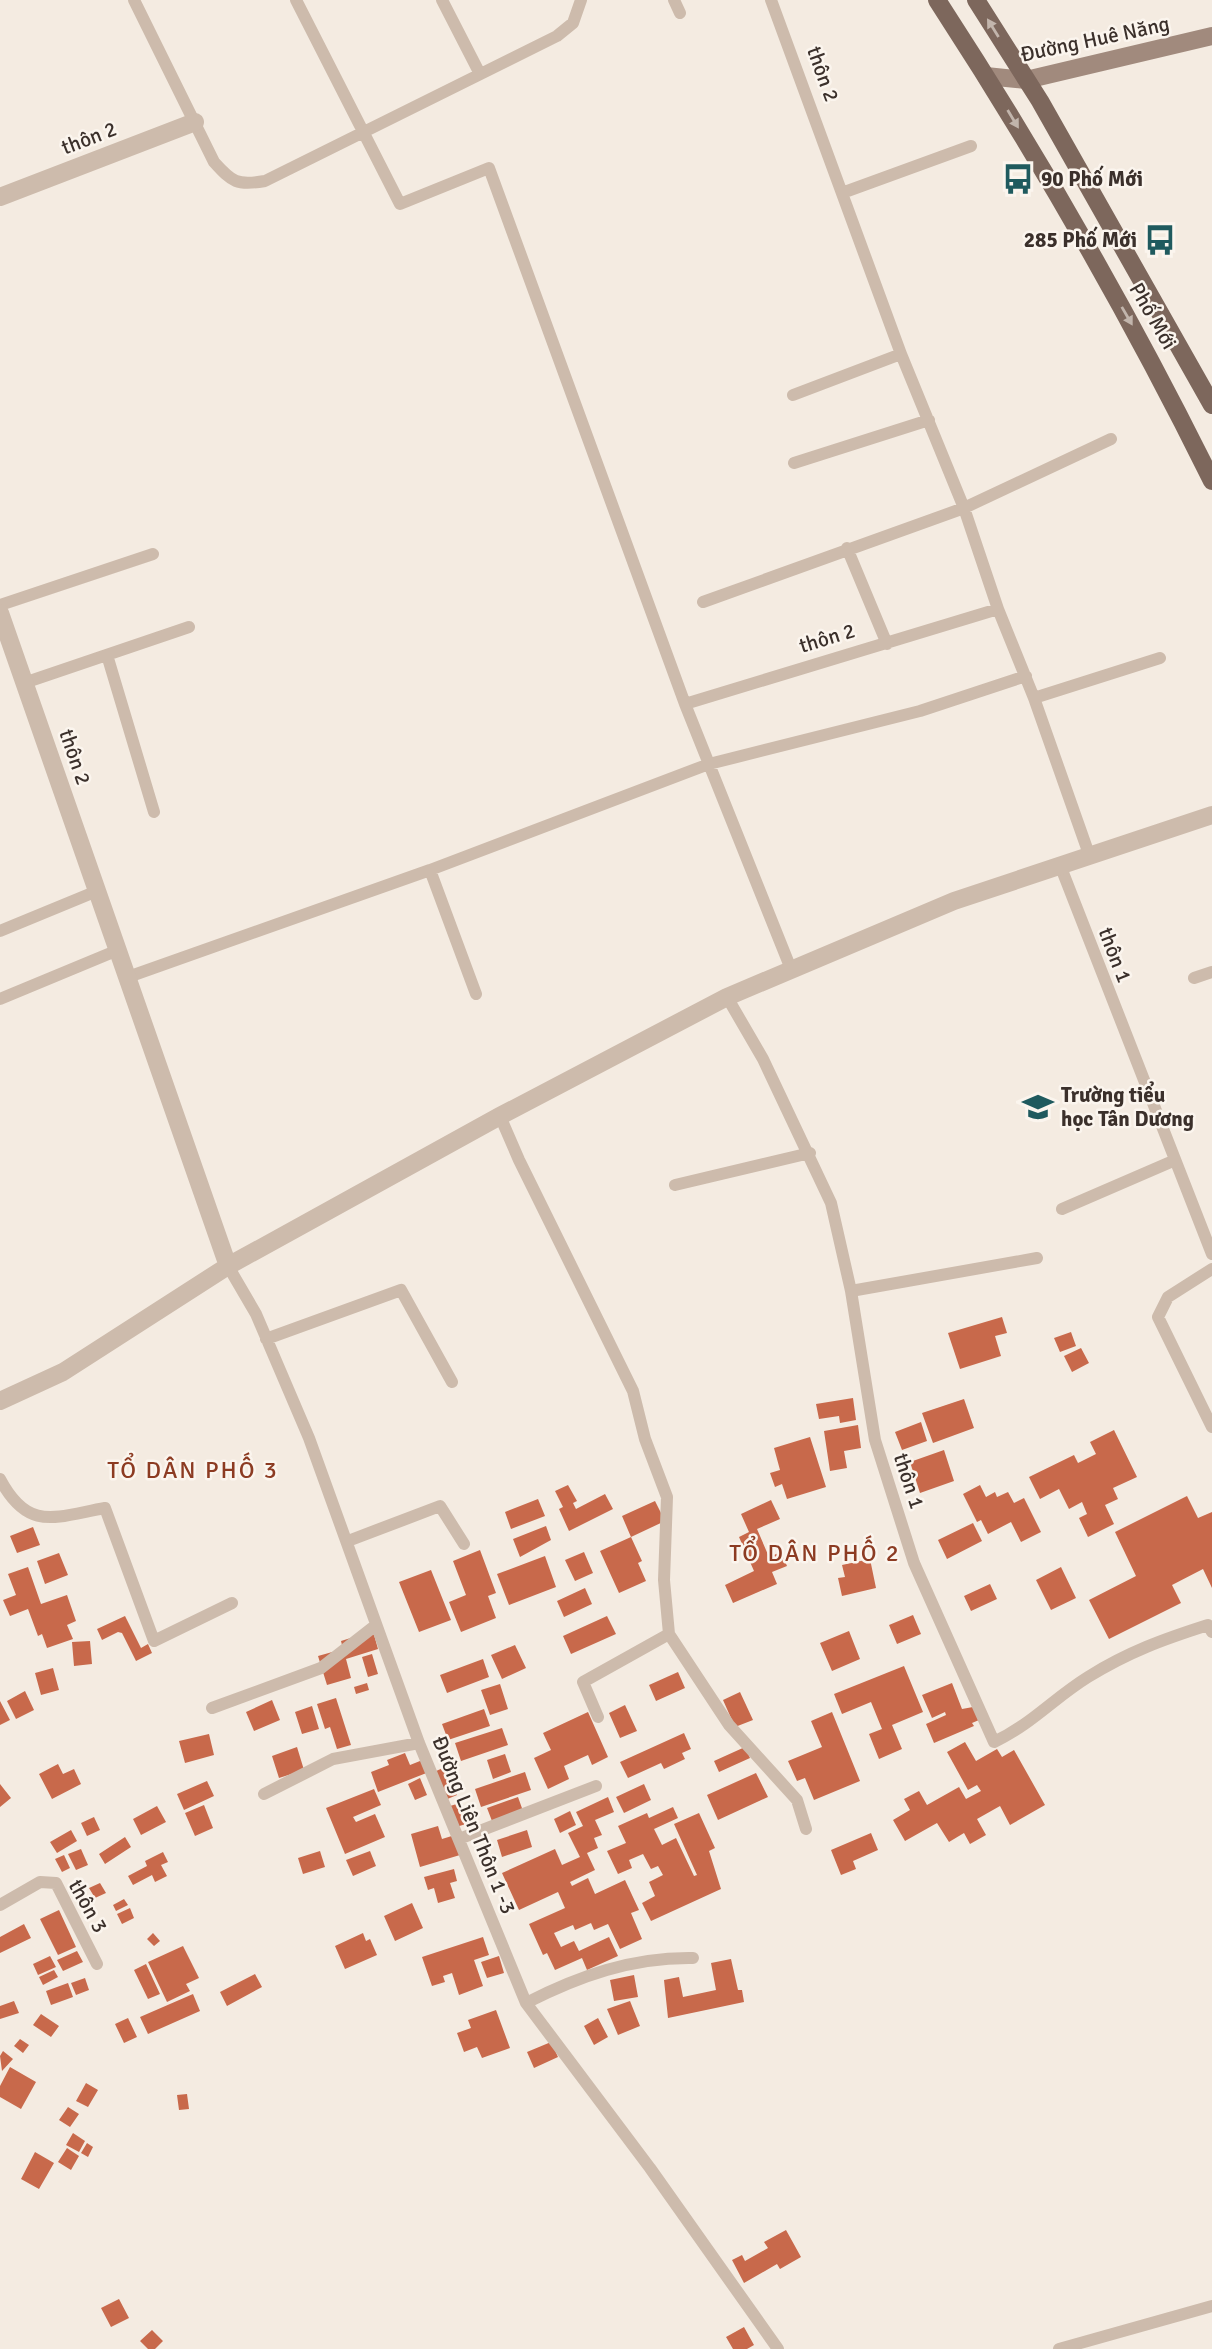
<svg xmlns="http://www.w3.org/2000/svg" width="1212" height="2349" font-family="Signika,sans-serif">
<style>
.building{fill:#c8694b}
.lines{fill:none;stroke-linecap:round;stroke-linejoin:round}
.lane{stroke:#cdbbac;stroke-width:12}
.street{stroke:#cdbbac;stroke-width:18}
.secondary{stroke:#a18a7d;stroke-width:18}
.primary{stroke:#7d675c;stroke-width:18}
.oneway{fill:#c2b5ac}
.labels{text-anchor:middle;stroke-width:5;stroke-linejoin:round;paint-order:stroke}
.street-label{font-size:21px;fill:#3b302b;stroke:#fbf5ee}
.poi-label{font-size:21px;font-weight:bold;fill:#3b302b;stroke:#fbf5ee;text-anchor:start}
.quarter-label{font-size:24px;letter-spacing:2px;fill:#8c3b22;stroke:#fbf5ee}
</style>
<rect width="100%" height="100%" fill="#f4ebe1"/>
<path class="building" d="M 1002,1317 L 1007,1333 L 995,1336 L 1001,1356 L 960,1369 L 948,1333 Z
M 1071,1332 L 1076,1346 L 1060,1352 L 1054,1338 Z
M 1081,1348 L 1089,1363 L 1072,1372 L 1064,1356 Z
M 853,1398 L 856,1420 L 840,1423 L 839,1416 L 819,1419 L 816,1404 Z
M 964,1399 L 974,1428 L 933,1443 L 922,1413 Z
M 921,1422 L 927,1441 L 902,1450 L 895,1432 Z
M 858,1425 L 861,1448 L 844,1451 L 847,1468 L 830,1471 L 824,1431 Z
M 1114,1430 L 1137,1477 L 1113,1488 L 1118,1499 L 1105,1505 L 1114,1524 L 1088,1537 L 1079,1518 L 1087,1514 L 1082,1502 L 1069,1509 L 1059,1489 L 1040,1499 L 1029,1477 L 1074,1455 L 1078,1463 L 1096,1454 L 1090,1442 Z
M 810,1437 L 826,1487 L 787,1499 L 782,1484 L 775,1487 L 770,1473 L 780,1470 L 774,1448 Z
M 944,1450 L 954,1481 L 920,1493 L 910,1462 Z
M 568,1485 L 577,1501 L 573,1503 L 576,1509 L 605,1494 L 613,1509 L 569,1531 L 559,1509 L 563,1507 L 555,1491 Z
M 980,1485 L 986,1497 L 995,1492 L 997,1497 L 1008,1492 L 1014,1503 L 1024,1498 L 1041,1532 L 1021,1542 L 1011,1522 L 988,1534 L 981,1520 L 977,1522 L 963,1494 Z
M 1187,1496 L 1198,1518 L 1212,1512 L 1212,1588 L 1203,1569 L 1172,1585 L 1181,1603 L 1109,1639 L 1089,1600 L 1136,1576 L 1115,1532 Z
M 538,1499 L 545,1516 L 511,1529 L 505,1512 Z
M 771,1500 L 780,1519 L 757,1529 L 769,1557 L 781,1552 L 787,1566 L 772,1572 L 777,1584 L 733,1603 L 725,1585 L 754,1571 L 739,1537 L 749,1532 L 741,1514 Z
M 655,1501 L 665,1521 L 631,1537 L 642,1561 L 638,1563 L 646,1581 L 619,1593 L 600,1551 L 631,1537 L 622,1516 Z
M 973,1523 L 982,1541 L 947,1559 L 938,1540 Z
M 546,1526 L 551,1540 L 520,1557 L 513,1539 Z
M 33,1527 L 40,1545 L 17,1553 L 10,1536 Z
M 480,1550 L 496,1593 L 488,1596 L 496,1618 L 461,1632 L 449,1602 L 466,1595 L 453,1561 Z
M 584,1552 L 593,1573 L 575,1581 L 565,1560 Z
M 59,1553 L 68,1575 L 45,1584 L 37,1561 Z
M 545,1556 L 556,1587 L 509,1605 L 497,1574 Z
M 870,1559 L 876,1588 L 842,1596 L 838,1578 L 845,1577 L 842,1565 Z
M 28,1567 L 41,1604 L 67,1595 L 76,1621 L 67,1625 L 73,1639 L 47,1648 L 42,1634 L 38,1636 L 28,1609 L 10,1616 L 3,1600 L 16,1595 L 8,1574 Z
M 1061,1567 L 1076,1598 L 1051,1610 L 1036,1580 Z
M 431,1570 L 451,1620 L 419,1632 L 399,1582 Z
M 990,1584 L 997,1599 L 971,1611 L 964,1596 Z
M 585,1588 L 592,1604 L 564,1617 L 557,1601 Z
M 913,1615 L 921,1634 L 897,1644 L 889,1625 Z
M 125,1616 L 141,1648 L 148,1644 L 152,1653 L 136,1661 L 122,1633 L 118,1632 L 102,1640 L 97,1629 Z
M 607,1616 L 616,1634 L 571,1654 L 563,1636 Z
M 373,1631 L 378,1649 L 346,1659 L 351,1678 L 327,1685 L 318,1656 L 343,1649 L 341,1641 Z
M 849,1631 L 860,1659 L 832,1671 L 820,1643 Z
M 90,1641 L 92,1664 L 74,1666 L 72,1642 Z
M 515,1645 L 526,1668 L 502,1679 L 491,1655 Z
M 372,1654 L 378,1674 L 368,1677 L 362,1657 Z
M 483,1659 L 489,1677 L 447,1693 L 440,1675 Z
M 904,1666 L 923,1712 L 892,1725 L 902,1749 L 879,1759 L 869,1734 L 882,1729 L 871,1702 L 842,1714 L 834,1694 Z
M 53,1668 L 59,1690 L 41,1695 L 35,1673 Z
M 678,1672 L 685,1688 L 656,1701 L 649,1685 Z
M 367,1683 L 369,1690 L 356,1694 L 354,1687 Z
M 952,1683 L 962,1709 L 973,1707 L 979,1720 L 972,1723 L 974,1726 L 934,1743 L 926,1724 L 946,1715 L 945,1712 L 932,1718 L 922,1695 Z
M 500,1684 L 508,1709 L 490,1715 L 481,1690 Z
M 25,1691 L 34,1710 L 16,1719 L 7,1701 Z
M 740,1692 L 753,1720 L 735,1727 L 723,1700 Z
M 336,1698 L 351,1745 L 337,1749 L 330,1727 L 325,1729 L 317,1704 Z
M 272,1700 L 280,1720 L 254,1731 L 246,1712 Z
M 0,1701 L 10,1720 L 0,1725 Z
M 625,1705 L 637,1731 L 620,1738 L 609,1713 Z
M 312,1706 L 319,1729 L 302,1734 L 295,1712 Z
M 484,1709 L 490,1726 L 448,1740 L 442,1724 Z
M 588,1712 L 608,1757 L 592,1765 L 588,1755 L 564,1766 L 569,1779 L 548,1789 L 534,1758 L 551,1750 L 543,1733 Z
M 832,1712 L 860,1781 L 814,1800 L 805,1778 L 797,1781 L 788,1761 L 822,1747 L 811,1721 Z
M 502,1728 L 508,1745 L 461,1761 L 455,1743 Z
M 684,1733 L 691,1749 L 682,1753 L 685,1759 L 664,1769 L 661,1763 L 628,1778 L 620,1762 Z
M 209,1734 L 214,1755 L 185,1763 L 179,1741 Z
M 965,1742 L 976,1761 L 997,1749 L 1002,1757 L 1014,1750 L 1045,1805 L 1010,1825 L 1000,1806 L 977,1819 L 986,1835 L 970,1844 L 964,1833 L 949,1842 L 937,1823 L 905,1841 L 893,1820 L 910,1810 L 904,1799 L 919,1791 L 927,1805 L 959,1787 L 966,1799 L 981,1791 L 977,1785 L 968,1790 L 947,1752 Z
M 297,1747 L 304,1770 L 279,1778 L 272,1756 Z
M 745,1747 L 750,1758 L 719,1772 L 714,1761 Z
M 405,1753 L 410,1765 L 425,1759 L 429,1772 L 378,1792 L 371,1772 L 389,1765 L 387,1760 Z
M 505,1754 L 511,1772 L 493,1779 L 487,1760 Z
M 58,1764 L 63,1774 L 74,1769 L 81,1784 L 52,1799 L 39,1774 Z
M 445,1767 L 457,1795 L 445,1800 L 434,1772 Z
M 525,1772 L 531,1790 L 481,1807 L 475,1789 Z
M 756,1773 L 768,1797 L 718,1820 L 707,1795 Z
M 420,1778 L 427,1795 L 415,1800 L 408,1784 Z
M 207,1781 L 214,1796 L 184,1810 L 177,1794 Z
M 0,1784 L 11,1798 L 0,1807 Z
M 644,1784 L 651,1800 L 624,1813 L 616,1797 Z
M 374,1789 L 381,1805 L 353,1817 L 356,1822 L 375,1814 L 385,1837 L 345,1854 L 326,1808 Z
M 518,1797 L 523,1811 L 492,1821 L 487,1808 Z
M 608,1797 L 614,1812 L 595,1820 L 602,1835 L 594,1838 L 598,1848 L 587,1853 L 595,1870 L 570,1882 L 572,1886 L 588,1878 L 595,1894 L 625,1880 L 639,1910 L 631,1913 L 642,1939 L 620,1949 L 608,1924 L 594,1930 L 591,1923 L 575,1930 L 573,1925 L 554,1933 L 561,1947 L 574,1941 L 579,1951 L 609,1937 L 618,1956 L 587,1970 L 582,1958 L 555,1970 L 547,1953 L 543,1955 L 529,1924 L 565,1908 L 558,1892 L 519,1910 L 502,1873 L 555,1849 L 562,1865 L 580,1857 L 568,1833 L 583,1826 L 576,1812 Z
M 460,1803 L 466,1824 L 456,1827 L 450,1806 Z
M 204,1805 L 213,1828 L 195,1836 L 185,1813 Z
M 157,1806 L 166,1822 L 141,1835 L 133,1819 Z
M 673,1807 L 678,1818 L 654,1829 L 662,1845 L 676,1838 L 694,1876 L 697,1875 L 674,1824 L 699,1813 L 715,1848 L 709,1851 L 721,1889 L 651,1921 L 642,1903 L 655,1896 L 649,1882 L 663,1875 L 658,1866 L 651,1869 L 643,1854 L 629,1860 L 632,1868 L 618,1874 L 607,1851 L 626,1843 L 618,1826 L 647,1813 L 649,1818 Z
M 570,1811 L 576,1825 L 560,1833 L 554,1819 Z
M 94,1817 L 100,1830 L 87,1836 L 81,1823 Z
M 438,1826 L 442,1839 L 455,1835 L 460,1855 L 420,1867 L 411,1834 Z
M 71,1830 L 77,1841 L 57,1853 L 50,1842 Z
M 527,1830 L 532,1847 L 502,1857 L 497,1840 Z
M 871,1833 L 878,1850 L 853,1861 L 856,1869 L 841,1875 L 831,1850 Z
M 125,1837 L 131,1847 L 105,1864 L 99,1854 Z
M 81,1849 L 88,1865 L 76,1870 L 68,1854 Z
M 320,1851 L 325,1867 L 303,1874 L 298,1858 Z
M 370,1851 L 376,1866 L 353,1876 L 346,1860 Z
M 163,1852 L 168,1862 L 161,1865 L 167,1876 L 155,1882 L 152,1875 L 133,1885 L 128,1876 L 147,1866 L 145,1861 Z
M 64,1855 L 70,1868 L 62,1872 L 55,1859 Z
M 454,1869 L 457,1881 L 450,1883 L 455,1898 L 438,1903 L 434,1888 L 428,1890 L 424,1877 Z
M 100,1883 L 106,1893 L 95,1898 L 89,1888 Z
M 124,1899 L 128,1905 L 116,1911 L 113,1905 Z
M 412,1903 L 423,1928 L 395,1941 L 384,1916 Z
M 130,1908 L 134,1918 L 122,1924 L 117,1914 Z
M 59,1910 L 76,1947 L 58,1955 L 40,1919 Z
M 24,1924 L 31,1938 L 0,1953 L 0,1937 Z
M 153,1933 L 160,1941 L 154,1946 L 147,1939 Z
M 363,1933 L 366,1941 L 370,1939 L 377,1955 L 345,1969 L 335,1946 Z
M 483,1937 L 489,1955 L 474,1960 L 483,1986 L 459,1995 L 452,1973 L 443,1976 L 445,1982 L 432,1986 L 422,1957 Z
M 183,1946 L 199,1978 L 186,1984 L 190,1991 L 167,2002 L 148,1962 Z
M 77,1951 L 83,1962 L 63,1971 L 57,1960 Z
M 50,1956 L 56,1967 L 38,1975 L 33,1964 Z
M 499,1956 L 504,1973 L 487,1978 L 481,1962 Z
M 731,1959 L 738,1990 L 742,1990 L 744,2002 L 668,2018 L 664,1980 L 679,1977 L 683,1997 L 716,1990 L 711,1963 Z
M 146,1964 L 160,1994 L 148,1999 L 134,1970 Z
M 54,1970 L 58,1977 L 43,1985 L 39,1977 Z
M 255,1974 L 262,1987 L 227,2006 L 220,1992 Z
M 634,1975 L 638,1997 L 614,2001 L 610,1980 Z
M 85,1978 L 89,1990 L 76,1995 L 71,1983 Z
M 68,1983 L 73,1997 L 51,2005 L 46,1991 Z
M 193,1994 L 200,2011 L 148,2034 L 140,2017 Z
M 14,2001 L 19,2013 L 0,2019 L 0,2006 Z
M 630,2001 L 640,2026 L 618,2035 L 607,2009 Z
M 496,2010 L 510,2048 L 482,2058 L 477,2047 L 464,2052 L 457,2033 L 471,2028 L 468,2020 Z
M 41,2014 L 59,2026 L 51,2037 L 33,2025 Z
M 128,2018 L 137,2037 L 124,2043 L 115,2024 Z
M 598,2018 L 608,2037 L 594,2045 L 584,2026 Z
M 20,2039 L 29,2045 L 23,2053 L 14,2046 Z
M 551,2042 L 558,2057 L 534,2068 L 527,2052 Z
M 3,2051 L 13,2059 L 2,2071 L 0,2056 Z
M 10,2067 L 36,2082 L 21,2109 L 0,2097 L 0,2086 Z
M 86,2083 L 98,2090 L 88,2107 L 76,2101 Z
M 187,2094 L 189,2109 L 179,2110 L 177,2095 Z
M 68,2107 L 79,2114 L 70,2127 L 59,2120 Z
M 73,2133 L 85,2141 L 79,2152 L 66,2145 Z
M 87,2143 L 93,2147 L 88,2157 L 81,2153 Z
M 67,2148 L 79,2156 L 71,2170 L 58,2162 Z
M 35,2152 L 54,2163 L 39,2189 L 21,2179 Z
M 786,2230 L 801,2257 L 780,2269 L 777,2264 L 744,2283 L 732,2260 L 742,2255 L 745,2261 L 768,2248 L 764,2242 Z
M 119,2299 L 129,2318 L 111,2327 L 101,2308 Z
M 744,2327 L 754,2345 L 747,2349 L 733,2349 L 726,2337 Z
M 152,2330 L 163,2341 L 155,2349 L 148,2349 L 140,2341 Z"/>
<g class="lines">
<path class="lane" d="M 134,0 L 214,162 C 232,182 237,186 265,181 L 557,36 L 573,23 L 581,0
M 296,0 L 400,204 L 489,168 L 685,704 L 791,969
M 442,0 L 480,74
M 674,0 L 680,13
M 842,193 L 971,146
M 793,395 L 901,354
M 794,463 L 929,420
M 847,548 L 887,644
M 703,602 L 964,508 L 1111,439
M 0,605 L 153,554
M 998,609 L 1034,698 L 1090,857
M 107,655 L 154,812
M 24,683 L 189,627
M 1034,698 L 1160,658
M 685,704 L 998,609 L 964,508 L 901,354 L 771,0
M 1060,865 L 1212,1254
M 430,870 L 476,994
M 0,931 L 97,891
M 128,977 L 430,870 L 709,764 L 920,711 L 1026,676
M 1194,978 L 1212,972
M 727,997 L 763,1059 L 831,1203 L 851,1291 L 875,1440 L 914,1563 L 994,1742 C 1032,1724 1054,1698 1088,1677 C 1128,1652 1164,1639 1208,1625 L 1212,1632
M 0,999 L 118,950
M 500,1116 L 519,1160 L 633,1391 L 645,1439 L 667,1497 L 664,1580 L 669,1634 L 729,1725 L 797,1800 L 806,1829
M 675,1185 L 810,1153
M 1062,1209 L 1173,1161
M 228,1266 L 256,1314 L 309,1438 L 419,1743 L 526,2003 L 650,2168 L 778,2349
M 1212,1269 L 1168,1297 L 1158,1317 L 1212,1427
M 851,1291 L 1037,1258
M 266,1339 L 401,1290 L 452,1382
M 0,1479 C 28,1532 55,1517 105,1508 L 154,1641 L 232,1603
M 348,1541 L 440,1506 L 464,1544
M 212,1708 L 321,1668 L 376,1625
M 598,1717 L 583,1682 L 669,1634
M 264,1794 L 333,1759 L 419,1743
M 459,1839 L 596,1786
M 0,1905 L 40,1882 L 56,1883 L 97,1964
M 526,2003 C 579,1976 632,1957 693,1958
M 1059,2349 L 1212,2306"/>
<path class="street" d="M 0,197 L 195,122
M 0,613 L 228,1266
M 0,1401 L 63,1372 L 228,1266 L 500,1116 L 727,997 L 954,901 L 1212,815"/>
<path class="secondary" d="M 986,76 L 1026,80 L 1212,36"/>
<path class="primary" d="M 937,0 C 1038,155 1130,315 1212,481
M 976,0 L 1040,101 L 1212,405"/>
</g>
<defs><path id="oneway-solid" d="M-6-.8H1V-3.2L6.5 0L1 3.2V.8H-6Z" transform="scale(1.75)"/></defs>
<g class="oneway">
<use href="#oneway-solid" transform="translate(993 28) rotate(-122)"/>
<use href="#oneway-solid" transform="translate(1013 119) rotate(59)"/>
<use href="#oneway-solid" transform="translate(1127 316) rotate(60)"/>
</g>
<defs>
<symbol id="bus-bare" viewBox="-9 -9 18 18"><path d="M-5-6H5V4H4V6H2V4H-2V6H-4V4H-5ZM-3.5-4V0h7V-4ZM-3.5 1.2v1.5H-2V1.2ZM2 1.2v1.5H3.5V1.2Z" fill="#1f5a5e" stroke="#fbf5ee" stroke-width="2.5" paint-order="stroke"/></symbol>
<symbol id="school-bare" viewBox="-9 -9 18 18"><path d="M0-5L7-2L0 1L-7-2ZM-4 1L0 2.5L4 1V4Q0 6-4 4Z" fill="#1f5a5e" stroke="#fbf5ee" stroke-width="2.5" paint-order="stroke"/></symbol>
</defs>
<g fill-rule="evenodd">
<use href="#bus-bare" x="996" y="157" width="44" height="44"/>
<use href="#bus-bare" x="1138" y="218" width="44" height="44"/>
<use href="#school-bare" x="1016" y="1085" width="44" height="44"/>
</g>
<g class="labels">
<g class="street-label">
<text transform="translate(1095 39) rotate(-12)" y="7">Đường Huê Năng</text>
<text transform="translate(823 74) rotate(70)" y="7">thôn 2</text>
<text transform="translate(89 138) rotate(-21)" y="7">thôn 2</text>
<text transform="translate(1153 316) rotate(60)" y="7">Phố Mới</text>
<text transform="translate(827 638) rotate(-17)" y="7">thôn 2</text>
<text transform="translate(75 757) rotate(71)" y="7">thôn 2</text>
<text transform="translate(1115 955) rotate(69)" y="7">thôn 1</text>
<text transform="translate(909 1481) rotate(72)" y="7">thôn 1</text>
<text transform="translate(474 1825) rotate(68)" y="7">Đường Liên Thôn 1 -3</text>
<text transform="translate(88 1906) rotate(61)" y="7">thôn 3</text>
</g>
<g class="poi-label">
<text x="1041" y="186">90 Phố Mới</text>
<text x="1137" y="247" text-anchor="end">285 Phố Mới</text>
<text x="1061" y="1102">Trường tiểu<tspan x="1061" dy="24">học Tân Dương</tspan></text>
</g>
<g class="quarter-label">
<text x="193" y="1478">TỔ DÂN PHỐ 3</text>
<text x="815" y="1561">TỔ DÂN PHỐ 2</text>
</g>
</g>
</svg>
